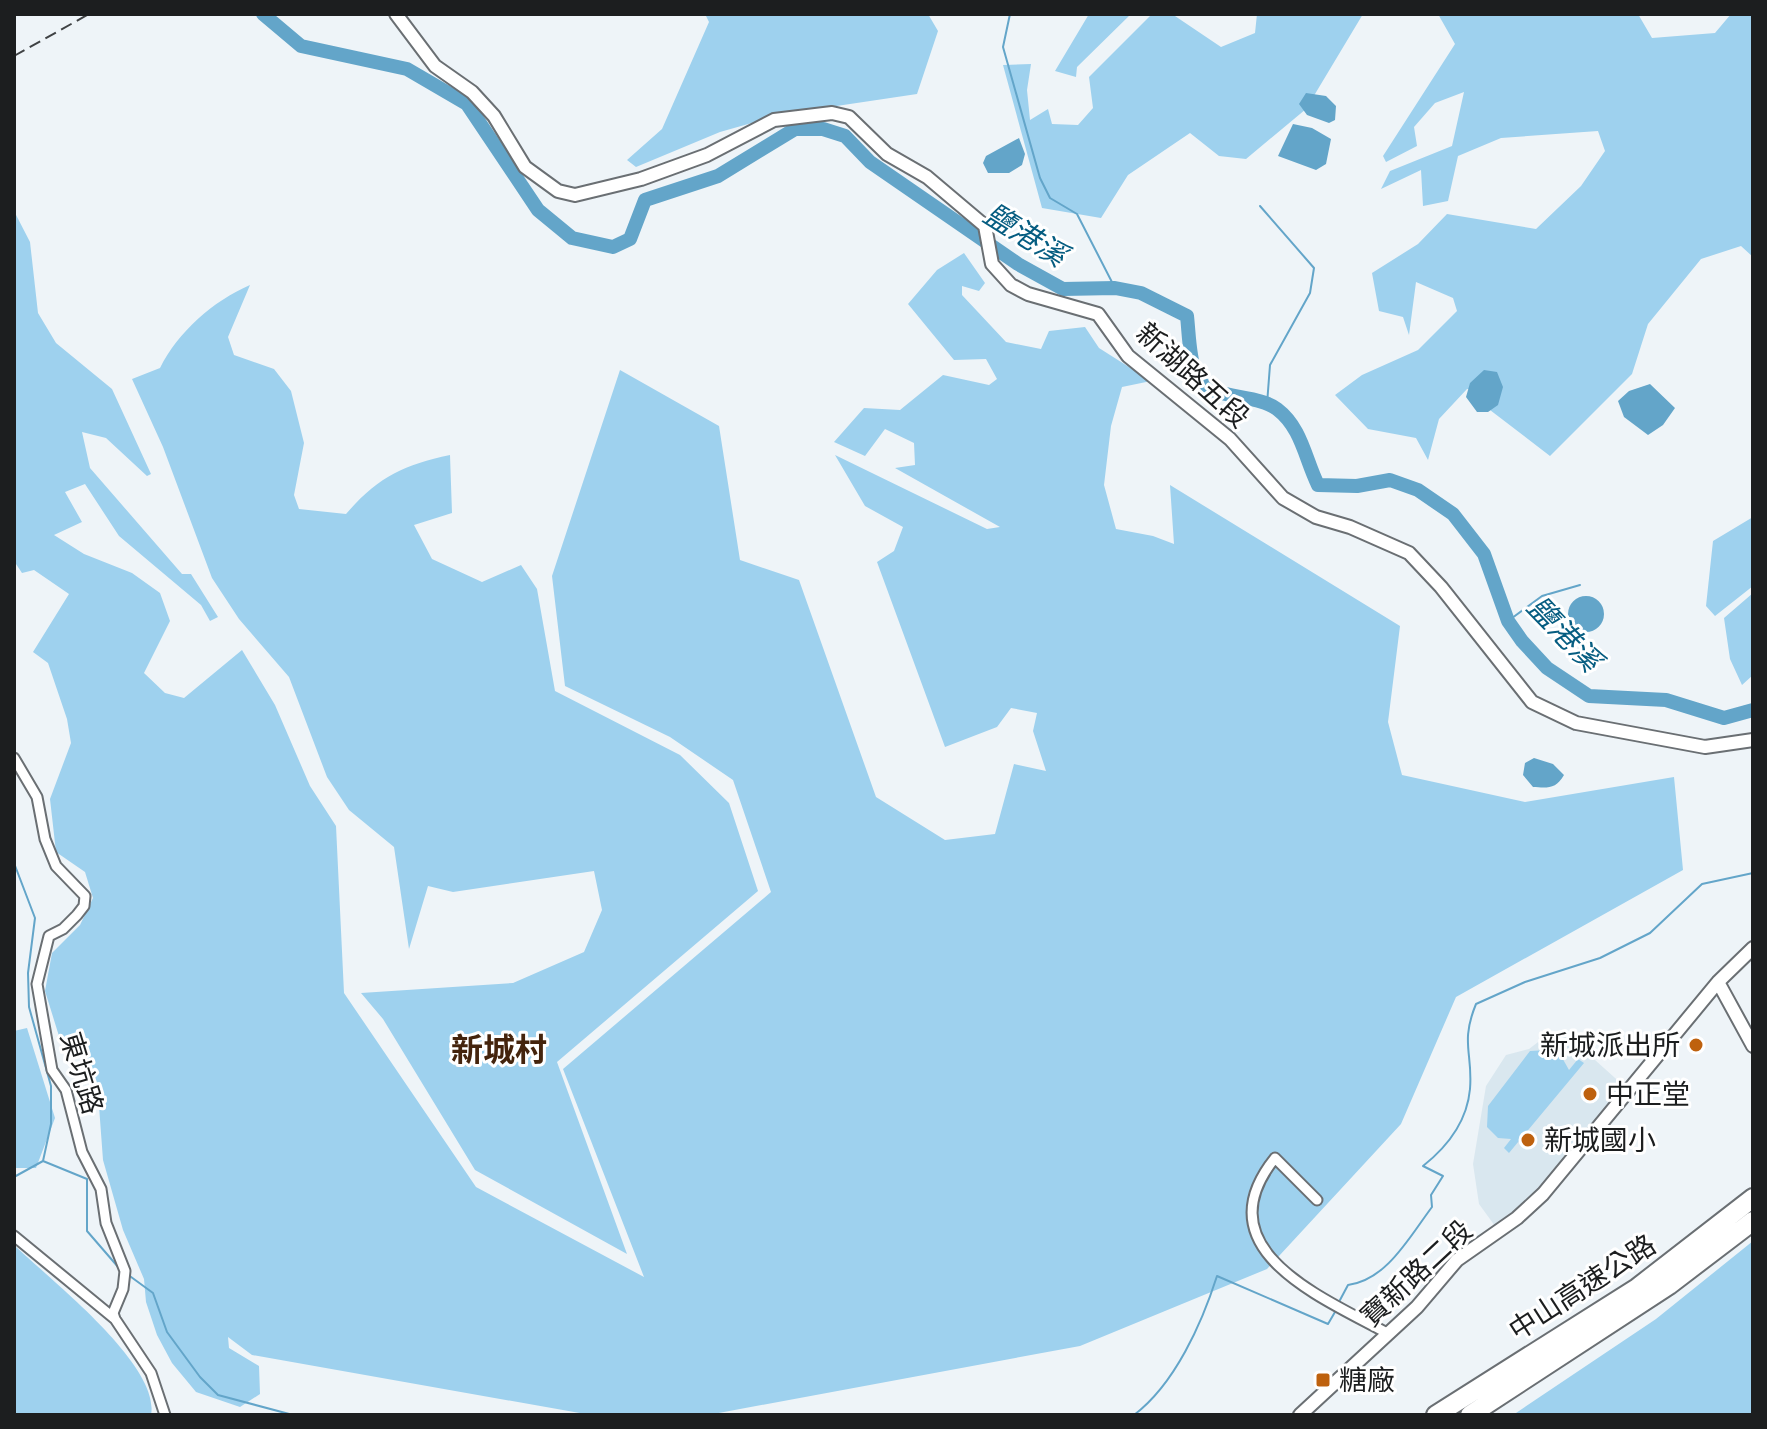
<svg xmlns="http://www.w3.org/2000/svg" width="1767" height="1429" font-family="'Public Sans','Noto Sans TC',sans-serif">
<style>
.built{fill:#d9e7ef}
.green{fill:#9ed1ee}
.water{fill:#63a5c9}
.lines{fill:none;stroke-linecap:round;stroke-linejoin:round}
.stream{stroke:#63a5c9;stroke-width:2}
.river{stroke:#63a5c9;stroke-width:14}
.minor-casing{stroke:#6a6f73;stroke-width:13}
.tertiary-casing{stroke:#6a6f73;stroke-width:16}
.motorway-casing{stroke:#6a6f73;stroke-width:22}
.minor{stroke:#fff;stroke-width:9}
.tertiary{stroke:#fff;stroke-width:12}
.motorway{stroke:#fff;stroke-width:18}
.rail{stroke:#3f4244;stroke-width:2;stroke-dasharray:12 6;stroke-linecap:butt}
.poi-dot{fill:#be610e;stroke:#fff;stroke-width:3}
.labels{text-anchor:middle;stroke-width:6;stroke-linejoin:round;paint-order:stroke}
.street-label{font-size:28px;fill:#1c1e1f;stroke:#fff}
.poi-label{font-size:28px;fill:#1c1e1f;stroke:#fff;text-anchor:start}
.water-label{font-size:30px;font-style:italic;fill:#065d81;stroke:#fff}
.quarter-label{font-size:32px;font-weight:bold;fill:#44240d;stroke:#fff}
</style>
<rect width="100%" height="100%" fill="#eef4f8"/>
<path class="built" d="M 1561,1034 L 1590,1051 L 1595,1060 L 1624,1086 L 1523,1208 L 1495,1226 L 1479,1204 L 1473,1164 L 1486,1086 L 1506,1055 L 1529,1049 L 1546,1036 Z"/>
<path class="green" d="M 705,14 L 928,14 L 938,31 L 917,94 L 783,114 L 720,132 L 636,167 L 627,160 L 662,129 L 709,22 Z
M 1089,14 L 1131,14 L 1077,67 L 1076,77 L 1055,71 Z
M 1152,14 L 1172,14 L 1221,47 L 1255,33 L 1257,14 L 1363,14 L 1306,109 L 1246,159 L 1219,156 L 1190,133 L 1128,175 L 1101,218 L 1042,208 L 1003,65 L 1031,64 L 1027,90 L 1030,120 L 1048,109 L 1052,124 L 1078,125 L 1093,108 L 1089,77 Z
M 1438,14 L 1638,14 L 1652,38 L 1715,33 L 1731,14 L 1753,14 L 1753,257 L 1741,246 L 1701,259 L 1648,324 L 1632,374 L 1550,456 L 1490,410 L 1488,389 L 1467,389 L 1439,419 L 1428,460 L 1416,438 L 1368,429 L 1335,395 L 1362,375 L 1418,350 L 1457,311 L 1453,298 L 1416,282 L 1409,335 L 1403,317 L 1379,311 L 1372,273 L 1418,244 L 1447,214 L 1536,229 L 1581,186 L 1605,151 L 1598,131 L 1501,138 L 1458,156 L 1448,201 L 1423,206 L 1421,170 L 1381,189 L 1390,171 L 1452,146 L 1464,92 L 1435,103 L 1414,127 L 1417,146 L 1386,162 L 1383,156 L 1455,44 Z
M 14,211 L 30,242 L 38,313 L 56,343 L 112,389 L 151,474 L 147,476 L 106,438 L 82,432 L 90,468 L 182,574 L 191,574 L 218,617 L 210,621 L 201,605 L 119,536 L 85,484 L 65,492 L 82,522 L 54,535 L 84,554 L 132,573 L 160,593 L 170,621 L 144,673 L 165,693 L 184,698 L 242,650 L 275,705 L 310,786 L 336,826 L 344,993 L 476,1187 L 644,1277 L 563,1069 L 771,892 L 733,780 L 670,737 L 565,686 L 552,576 L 620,370 L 719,426 L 740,560 L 799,580 L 876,797 L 945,840 L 995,834 L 1014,764 L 1046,771 L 1033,731 L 1037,713 L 1011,708 L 997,727 L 945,747 L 877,562 L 894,551 L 903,527 L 865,506 L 835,455 L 987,529 L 1000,527 L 895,468 L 915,465 L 914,443 L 885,429 L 865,456 L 834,442 L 864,408 L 900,410 L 943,375 L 989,385 L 997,379 L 986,359 L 954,360 L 908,304 L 937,270 L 964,253 L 985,283 L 979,291 L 962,286 L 962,295 L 1006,342 L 1041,349 L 1049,331 L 1085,327 L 1099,348 L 1151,381 L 1122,387 L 1111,426 L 1104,485 L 1116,529 L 1153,536 L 1174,544 L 1170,485 L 1400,626 L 1388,722 L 1402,775 L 1525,802 L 1674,777 L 1683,870 L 1456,997 L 1401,1124 L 1267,1269 L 1080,1346 L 708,1415 L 591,1415 L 252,1355 L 228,1337 L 229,1348 L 259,1366 L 260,1394 L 240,1407 L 196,1392 L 172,1363 L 157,1335 L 146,1302 L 144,1279 L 123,1230 L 103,1160 L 99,1106 L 77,1051 L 63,1049 L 45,991 L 52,953 L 80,925 L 93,898 L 85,872 L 56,852 L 50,799 L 71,743 L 67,719 L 48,663 L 33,652 L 69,594 L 34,570 L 22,573 L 14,561 Z
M 250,285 L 228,337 L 234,355 L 274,369 L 291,391 L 304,443 L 294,495 L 299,509 L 346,514 C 378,477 403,465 450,455 L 452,513 L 414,525 L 432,559 L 482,582 L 521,565 L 537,589 L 555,691 L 680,755 L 729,803 L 758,891 L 557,1062 L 627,1254 L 475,1170 L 383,1019 L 361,993 L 513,983 L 584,952 L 602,910 L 594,871 L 453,892 L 428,886 L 409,949 L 394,847 L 349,810 L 327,777 L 289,677 L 239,619 L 212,578 L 163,447 L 132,379 L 160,368 C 178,332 213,301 250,285 Z
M 1753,517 L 1753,586 L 1715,616 L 1706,606 L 1713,541 Z
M 1753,593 L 1753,675 L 1742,685 L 1730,659 L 1724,618 Z
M 27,1028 L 55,1118 L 36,1168 L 14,1168 L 14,1031 Z
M 1547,1050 L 1560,1054 L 1569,1070 L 1578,1059 L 1584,1063 L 1509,1153 L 1504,1148 L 1511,1139 L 1498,1138 L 1487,1127 L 1488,1106 L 1530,1051 Z
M 1753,1241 L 1753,1415 L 1513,1415 L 1656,1319 Z
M 14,1245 C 48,1278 161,1365 151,1415 L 14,1415 Z"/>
<path class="water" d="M 1306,93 L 1326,96 L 1336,106 L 1335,120 L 1329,123 L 1307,115 L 1299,104 Z
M 1293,124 L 1312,128 L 1331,139 L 1326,164 L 1316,170 L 1278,156 Z
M 1019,138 L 1025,154 L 1022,165 L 1009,173 L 988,173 L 983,163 L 986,156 Z
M 1484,370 L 1497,372 L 1503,387 L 1498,405 L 1488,412 L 1477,412 L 1466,397 L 1470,383 Z
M 1650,384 L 1675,408 L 1663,425 L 1648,435 L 1624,417 L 1618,401 L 1629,391 Z
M1568 614a18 18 0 1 1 36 0a18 18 0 1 1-36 0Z
M 1534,758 L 1553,764 L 1564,775 C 1556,789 1548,788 1533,787 L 1523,775 L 1525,763 Z"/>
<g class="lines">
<path class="stream" d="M 1010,14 L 1003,47 L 1040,178 L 1050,198 L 1077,214 L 1115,288
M 1260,206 L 1314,268 L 1310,293 L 1270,365 L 1267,404
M 1508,621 L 1542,596 L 1580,585
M 14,863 L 35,918 L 28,973 L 29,1007 L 51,1086 L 51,1124 L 43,1161 L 87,1179 L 87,1231 L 119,1268
M 14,1177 L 43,1161
M 127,1274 L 153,1293 L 167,1332 L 200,1377 L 218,1395 L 293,1415
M 1340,1300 L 1348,1285 C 1387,1280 1410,1236 1432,1207 L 1431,1195 L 1443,1176 L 1423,1166 C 1447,1147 1467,1122 1470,1089 C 1473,1053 1460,1043 1476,1004 L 1525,982 L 1600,958 L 1650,933 L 1702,884 L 1753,873
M 1134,1415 C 1175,1384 1202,1323 1217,1276 L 1328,1324 L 1335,1312"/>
<path class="river" d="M 263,14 L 301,46 L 407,69 L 467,104 L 538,210 L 572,238 L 613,247 L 630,239 L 645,200 L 718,176 L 795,129 L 823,129 L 845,136 L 870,162 L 1018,264 L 1063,289 L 1115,288 L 1141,293 L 1187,316 C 1189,334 1189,355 1195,372 C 1204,402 1255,392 1277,409 C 1302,428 1305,459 1318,485 L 1357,486 L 1390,480 L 1418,490 L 1453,514 L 1484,554 L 1508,621 L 1522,641 L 1547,668 L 1589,696 L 1666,700 L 1724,718 L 1753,710"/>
<defs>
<path id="minor" d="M 14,758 L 37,797 L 45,839 L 56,866 L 85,896 L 84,906 L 77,915 L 63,929 L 49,936 L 37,984 L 52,1070 L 66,1090 L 82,1152 L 101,1189 L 106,1223 L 125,1271 L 123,1289 L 113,1313 L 115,1319 L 151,1373 L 165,1415
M 1317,1200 L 1275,1158 C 1202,1249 1321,1297 1387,1333
M 14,1236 L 115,1319"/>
<path id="tertiary" d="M 396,14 L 435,66 L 472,92 L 494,116 L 525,167 L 558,191 L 575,195 L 641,179 L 707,155 L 774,120 L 832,113 L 849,117 L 887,154 L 927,177 L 985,226 L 992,264 L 1011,285 L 1028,294 L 1098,314 L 1128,356 L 1230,439 L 1283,498 L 1316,517 L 1350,527 L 1409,553 L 1441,587 L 1532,702 L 1576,723 L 1705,747 L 1753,740
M 1718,982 L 1753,1046
M 1300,1415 L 1417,1307 L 1457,1260 L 1517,1218 L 1543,1194 L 1718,982 L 1753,948"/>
<path id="motorway" d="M 1436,1415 L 1637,1288 L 1753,1198
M 1470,1415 L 1669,1285 L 1753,1221"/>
</defs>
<use href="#minor" class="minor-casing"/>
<use href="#tertiary" class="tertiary-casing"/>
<use href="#motorway" class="motorway-casing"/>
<use href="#minor" class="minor"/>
<use href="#tertiary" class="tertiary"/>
<use href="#motorway" class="motorway"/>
<path class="rail" d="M 14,56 L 89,14"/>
</g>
<g class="poi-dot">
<circle cx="1696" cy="1045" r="8"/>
<circle cx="1590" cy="1094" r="8"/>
<circle cx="1528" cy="1140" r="8"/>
<rect x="1315" y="1372" width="16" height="16" rx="4"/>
</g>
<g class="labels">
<g class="street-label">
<text transform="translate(1193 375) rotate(42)" y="10">新湖路五段</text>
<text transform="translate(82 1073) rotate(73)" y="10">東坑路</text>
<text transform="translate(1416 1273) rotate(-43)" y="10">寶新路二段</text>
<text transform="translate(1582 1287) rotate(-33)" y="10">中山高速公路</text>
</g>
<g class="poi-label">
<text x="1680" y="1055" text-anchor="end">新城派出所</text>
<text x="1606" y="1104">中正堂</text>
<text x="1544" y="1150">新城國小</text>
<text x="1339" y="1390">糖廠</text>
</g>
<g class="water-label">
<text transform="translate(1025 235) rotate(32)" y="10">鹽港溪</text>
<text transform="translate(1564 634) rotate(46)" y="10">鹽港溪</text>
</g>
<g class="quarter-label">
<text x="499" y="1061">新城村</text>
</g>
</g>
<rect width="1767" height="1429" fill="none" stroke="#1c1e1f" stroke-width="32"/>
</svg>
